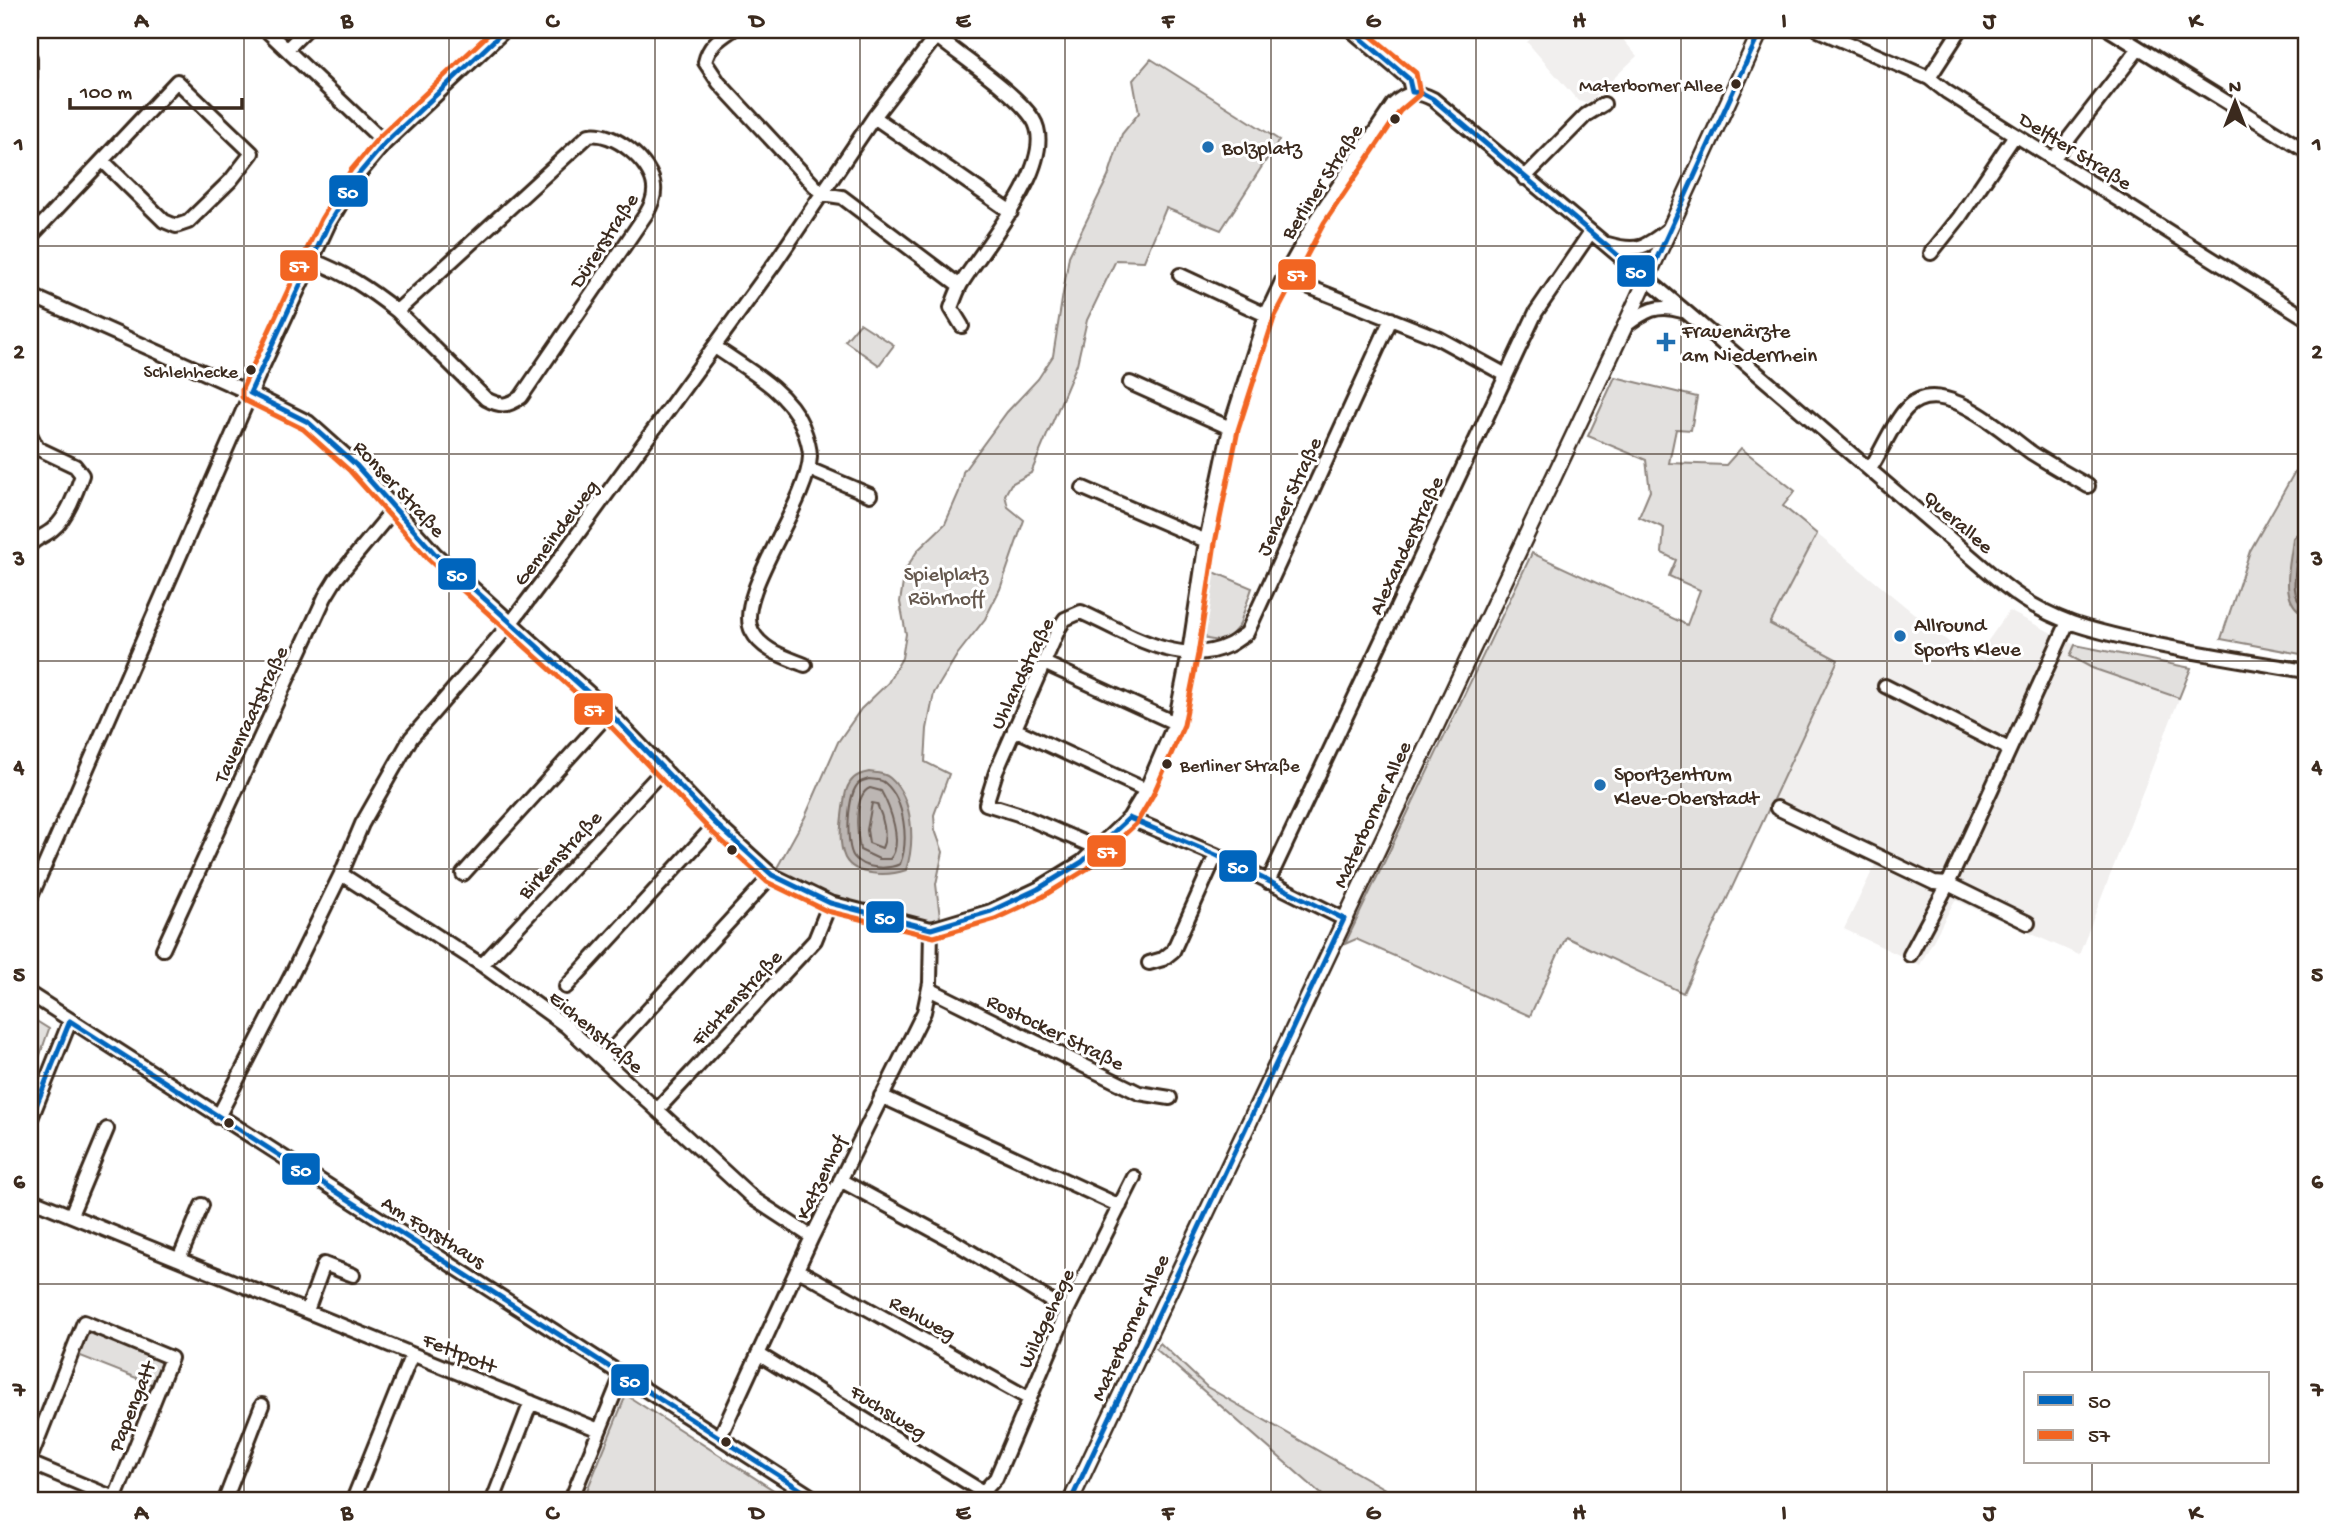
<svg xmlns="http://www.w3.org/2000/svg" width="2336" height="1530" font-family="'Gochi Hand',sans-serif">
<style>
.built{fill:#f1efee}
.green{fill:#e2e0de;stroke:#8e857e;stroke-width:2}
.water{fill:#bcb6b3;stroke:#887e77;stroke-width:2}
.lines{fill:none;stroke-linecap:round;stroke-linejoin:round}
.shore{stroke:#6f625a;stroke-width:2}
.minor-casing{stroke:#3b2a1e;stroke-width:18}
.major-casing{stroke:#3b2a1e;stroke-width:19}
.minor{stroke:#fff;stroke-width:12}
.major{stroke:#fff;stroke-width:14}
.bus-1-casing{stroke:#fff;stroke-width:10}
.bus-2-casing{stroke:#fff;stroke-width:10}
.bus-1{stroke:#0065bd;stroke-width:5}
.bus-2{stroke:#f26522;stroke-width:5}
.grid{fill:none;stroke:#3b2a1e;stroke-width:2;stroke-opacity:0.55}
.bus-dot{fill:#3b2a1e;stroke:#fff;stroke-width:2.5}
.poi-dot{fill:#1f6fb2;stroke:#fff;stroke-width:2.5}
.labels{text-anchor:middle;stroke-width:6;stroke-linejoin:round;paint-order:stroke}
.bus-label{font-size:19px;fill:#3b2a1e;stroke:#fff;text-anchor:end}
.poi-label{font-size:21px;fill:#3b2a1e;stroke:#fff;text-anchor:start}
.street-label{font-size:21px;fill:#3b2a1e;stroke:#fff}
.park-label{font-size:21px;fill:#65584e;stroke:#fff}
.line-badge{stroke:#fff;stroke-width:2.5}
.badge-label{font-size:19px;text-anchor:middle;font-weight:bold;fill:#fff}
.neatline{fill:none;stroke:#3b2a1e;stroke-width:2.5}
.grid-label{font-size:23px;text-anchor:middle;font-weight:bold;fill:#3b2a1e}
</style>
<rect width="100%" height="100%" fill="#fff"/>
<filter id="ink" filterUnits="userSpaceOnUse"><feTurbulence type="fractalNoise" baseFrequency=".0143" numOctaves="2"/><feDisplacementMap in="SourceGraphic" scale="14" xChannelSelector="R" yChannelSelector="G"/><feConvolveMatrix kernelMatrix="1 2 1 2 8 2 1 2 1" color-interpolation-filters="sRGB"/></filter>
<g filter="url(#ink)">
<path class="built" d="M 1541,30 L 1615,30 L 1637,56 L 1591,100 L 1586,103 L 1578,101 L 1527,42 Z
M 1817,534 L 1973,662 L 2009,611 L 2075,645 L 2191,668 L 2079,955 L 1955,900 L 1920,965 L 1844,929 L 1876,863 L 1768,807 L 1840,660 L 1770,623 Z"/>
<path class="green" d="M 1151,59 L 1279,140 L 1221,230 L 1166,208 L 1144,261 L 1116,260 L 1087,320 L 1077,364 L 1031,473 L 1011,484 L 1005,495 L 1008,507 L 1024,520 L 1000,589 L 985,619 L 957,655 L 934,693 L 927,729 L 925,762 L 949,774 L 934,815 L 935,830 L 943,852 L 936,884 L 941,926 L 830,903 L 773,875 L 805,817 L 838,742 L 861,709 L 888,683 L 902,658 L 906,634 L 900,602 L 905,570 L 918,550 L 945,524 L 959,492 L 963,472 L 1007,412 L 1038,379 L 1053,356 L 1069,256 L 1108,177 L 1122,134 L 1139,113 L 1133,80 Z
M 860,323 L 894,345 L 879,365 L 845,341 Z
M 1615,377 L 1697,397 L 1691,430 L 1676,429 L 1669,463 L 1726,465 L 1741,448 L 1795,491 L 1783,506 L 1817,534 L 1770,624 L 1838,660 L 1683,993 L 1566,937 L 1530,1016 L 1356,939 L 1345,944 L 1532,553 L 1687,625 L 1700,590 L 1669,576 L 1676,560 L 1662,553 L 1664,528 L 1639,517 L 1650,491 L 1646,460 L 1588,436 Z
M 2306,452 L 2306,655 L 2221,639 L 2250,551 Z
M 1209,570 L 1252,588 L 1239,626 L 1225,642 L 1207,639 L 1200,627 Z
M 2075,645 L 2191,668 L 2179,698 L 2092,668 L 2070,656 Z
M 30,1017 L 49,1029 L 30,1084 Z
M 89,1334 L 96,1334 L 156,1359 L 161,1363 L 154,1385 L 78,1355 L 84,1339 Z
M 1160,1343 L 1207,1387 L 1404,1500 L 1328,1500 L 1156,1349 Z
M 626,1395 L 789,1500 L 583,1500 Z"/>
<path class="water" d="M 2297,534 L 2306,534 L 2306,615 C 2277,602 2291,564 2293,538 Z
M 869,772 C 877,773 885,773 890,778 C 914,799 915,843 906,870 C 889,876 855,877 845,858 C 838,843 841,824 843,808 C 845,797 845,786 854,778 C 858,774 864,773 869,772 Z"/>
<g class="lines">
<path class="shore" d="M 2306,540 L 2299,544 C 2298,562 2286,597 2306,608
M 869,779 C 874,780 881,779 885,783 C 905,800 909,842 900,864 C 887,870 863,869 854,857 C 845,845 847,793 859,783 C 861,781 866,780 869,779 Z
M 870,788 L 881,791 C 890,807 904,844 890,859 L 879,859 L 860,850 C 857,834 853,795 870,788 Z
M 872,803 L 877,804 C 883,817 888,836 882,848 L 869,843 L 867,830 Z"/>
<defs>
<path id="minor" d="M 266,30 L 385,143
M 732,30 C 719,39 709,45 705,62 L 719,83 L 822,194 L 842,197 L 960,286
M 1351,30 L 1409,79 L 1412,92
M 1818,30 L 1929,78 L 1947,92 L 2306,318
M 2110,30 L 2306,151
M 936,36 C 963,58 1015,92 1033,119 C 1060,161 982,249 961,284 C 957,291 954,300 951,308 L 962,326
M 287,49 L 306,30
M 30,58 L 30,77
M 1929,78 L 1960,30
M 874,117 L 1011,212
M 2053,159 L 2139,48
M 1524,178 L 1586,115 L 1604,104
M 30,237 L 177,81 L 252,153 L 231,180 L 188,222 L 176,226 L 164,221 L 103,161
M 1608,244 C 1638,253 1646,247 1670,228
M 1931,253 L 1959,218 L 2015,135
M 311,260 C 344,272 369,289 397,311 L 589,135 C 613,130 652,162 654,187 C 655,197 651,206 646,214 L 521,397 C 508,406 501,407 486,399 L 397,311
M 1180,275 L 1266,315
M 1284,277 L 1438,338 L 1506,375
M 30,295 L 250,393 L 308,422 L 356,465 L 435,554 L 602,705 L 716,824 L 772,875 L 830,903 L 931,929 L 991,911 L 1038,889 L 1082,862 L 1129,818 L 1146,790 L 1175,723 L 1189,653 L 1206,541 L 1230,428 L 1266,315 L 1284,277 L 1317,218 L 1393,105 C 1407,92 1416,90 1433,99 L 1686,312 L 2004,585 C 2052,624 2099,632 2158,645 C 2207,655 2257,663 2306,671
M 1625,326 C 1645,311 1657,303 1682,311
M 715,347 C 745,368 787,390 802,425 C 806,435 810,446 810,456 C 809,502 733,597 752,631 C 762,651 786,657 805,665
M 1130,383 L 1230,428
M 30,434 L 37,448 L 75,466 L 82,475 C 77,491 66,519 53,529 C 45,536 37,537 30,545
M 809,469 L 870,495
M 1870,469 C 1882,451 1892,424 1906,409 C 1940,371 2005,434 2032,453 C 2051,465 2069,475 2088,486
M 1083,488 L 1206,541
M 1044,663 L 1175,723
M 1885,686 L 2009,749
M 1014,729 L 1146,790
M 1777,808 L 1934,883 L 1948,884 L 2028,923
M 1129,818 L 1216,855 L 1344,919
M 1097,848 L 1018,814 L 986,804 L 996,772 L 1059,628 L 1065,619 L 1081,612 C 1125,632 1180,669 1229,645 C 1235,642 1241,637 1247,633 L 1391,319
M 341,874 L 482,965 L 566,1026 L 754,1199 L 812,1237
M 463,874 L 609,713
M 1268,882 L 1536,312 L 1590,233
M 30,899 L 259,374 L 329,223 L 358,175 L 385,143 L 505,30
M 163,949 L 325,597 L 336,579 L 394,509
M 1910,955 L 1948,884 L 2068,622
M 1149,963 L 1163,959 L 1173,951 L 1216,855
M 482,965 L 664,769
M 566,987 L 716,824
M 929,989 L 1139,1093 L 1170,1098
M 30,994 L 817,1500
M 603,1059 L 772,875
M 881,1096 L 1120,1206
M 657,1110 L 815,940 L 830,903
M 218,1117 L 293,972 L 341,874 L 362,824 L 411,738 L 510,624 L 566,550 L 775,263 L 874,117 L 941,30
M 30,1121 L 70,1021
M 840,1180 L 953,1241 L 1067,1311
M 30,1199 L 599,1430
M 71,1215 L 107,1129
M 179,1259 L 202,1205
M 798,1270 L 1030,1399
M 307,1311 L 324,1264 L 353,1275
M 758,1354 L 983,1492 L 996,1478 L 1067,1311 L 1134,1177
M 720,1437 L 812,1237 L 924,1012 L 930,983 L 931,929
M 30,1459 L 84,1322 L 171,1358 L 115,1498
M 30,1463 L 119,1500
M 225,1500 L 262,1405
M 353,1500 L 412,1354
M 493,1500 L 531,1402
M 571,1500 L 622,1375"/>
<path id="major" d="M 1071,1500 L 1625,326 L 1761,30"/>
</defs>
<use href="#minor" class="minor-casing"/>
<use href="#major" class="major-casing"/>
<use href="#minor" class="minor"/>
<use href="#major" class="major"/>
<defs>
<path id="bus-1" d="M 1351,30 L 1409,79 L 1412,92
M 1412,92 L 1422,93 L 1433,99 L 1647,280 L 1761,30
M 250,393 L 308,422 L 356,465 L 435,554 L 602,705 L 716,824 L 772,875 L 830,903 L 931,929 L 991,911 L 1038,889 L 1082,862 L 1129,818
M 250,393 L 329,223 L 358,175 L 385,143 L 505,30
M 1129,818 L 1216,855 L 1344,919
M 70,1021 L 817,1500
M 30,1121 L 70,1021
M 1071,1500 L 1344,919"/>
<path id="bus-2" d="M 493,30 L 379,137 L 351,170 L 321,219 L 242,389 L 242,397 L 246,401 L 303,429 L 350,471 L 429,560 L 596,711 L 710,830 L 767,882 L 827,911 L 934,937 L 995,919 L 1042,897 L 1087,869 L 1136,824 L 1153,795 L 1184,725 L 1198,654 L 1215,543 L 1238,430 L 1274,318 L 1324,223 L 1400,111 L 1420,94 L 1416,73 L 1364,30"/>
</defs>
<use href="#bus-1" class="bus-1-casing"/>
<use href="#bus-2" class="bus-2-casing"/>
<use href="#bus-1" class="bus-1"/>
<use href="#bus-2" class="bus-2"/>
</g>
</g>
<path class="grid" d="M 244,30 L 244,1500M 449,30 L 449,1500M 655,30 L 655,1500M 860,30 L 860,1500M 1065,30 L 1065,1500M 1271,30 L 1271,1500M 1476,30 L 1476,1500M 1681,30 L 1681,1500M 1887,30 L 1887,1500M 2092,30 L 2092,1374M 30,246 L 2306,246M 30,454 L 2306,454M 30,661 L 2306,661M 30,869 L 2306,869M 30,1076 L 2306,1076M 30,1284 L 2306,1284M 2092,1462 L 2092,1500"/>
<g class="bus-dot">
<circle cx="1736" cy="84" r="6"/>
<circle cx="1395" cy="119" r="6"/>
<circle cx="251" cy="370" r="6"/>
<circle cx="1167" cy="764" r="6"/>
<circle cx="732" cy="850" r="6"/>
<circle cx="229" cy="1123" r="6"/>
<circle cx="726" cy="1442" r="6"/>
</g>
<g class="poi-dot">
<circle cx="1208" cy="147" r="7"/>
<path d="M1662.5 331.5h7v7h7v7h-7v7h-7v-7h-7v-7h7z"/>
<circle cx="1900" cy="636" r="7"/>
<circle cx="1600" cy="785" r="7"/>
</g>
<g class="labels">
<g class="bus-label">
<text x="1723" y="91">Materborner Allee</text>
<text x="238" y="377">Schlehhecke</text>
<text x="1180" y="771" text-anchor="start">Berliner Straße</text>
</g>
<g class="poi-label">
<text x="1222" y="154">Bolzplatz</text>
<text x="1682" y="337">Frauenärzte<tspan x="1682" dy="24">am Niederrhein</tspan></text>
<text x="1914" y="631">Allround<tspan x="1914" dy="24">Sports Kleve</tspan></text>
<text x="1614" y="780">Sportzentrum<tspan x="1614" dy="24">Kleve-Oberstadt</tspan></text>
</g>
<g class="street-label">
<text transform="translate(2076 150) rotate(32)" y="7">Delfter Straße</text>
<text transform="translate(1321 181) rotate(-57)" y="7">Berliner Straße</text>
<text transform="translate(603 240) rotate(-57)" y="7">Dürerstraße</text>
<text transform="translate(400 488) rotate(47)" y="7">Ronser Straße</text>
<text transform="translate(1288 496) rotate(-65)" y="7">Jenaer Straße</text>
<text transform="translate(1959 521) rotate(41)" y="7">Querallee</text>
<text transform="translate(555 532) rotate(-53)" y="7">Gemeindeweg</text>
<text transform="translate(1405 545) rotate(-65)" y="7">Alexanderstraße</text>
<text transform="translate(1021 673) rotate(-64)" y="7">Uhlandstraße</text>
<text transform="translate(250 714) rotate(-65)" y="7">Tavenraatstraße</text>
<text transform="translate(1371 814) rotate(-65)" y="7">Materborner Allee</text>
<text transform="translate(559 854) rotate(-47)" y="7">Birkenstraße</text>
<text transform="translate(736 997) rotate(-47)" y="7">Fichtenstraße</text>
<text transform="translate(597 1031) rotate(40)" y="7">Eichenstraße</text>
<text transform="translate(1056 1031) rotate(26)" y="7">Rostocker Straße</text>
<text transform="translate(820 1177) rotate(-64)" y="7">Katzenhof</text>
<text transform="translate(434 1231) rotate(32)" y="7">Am Forsthaus</text>
<text transform="translate(923 1317) rotate(29)" y="7">Rehweg</text>
<text transform="translate(1045 1318) rotate(-65)" y="7">Wildgehege</text>
<text transform="translate(1129 1327) rotate(-65)" y="7">Materborner Allee</text>
<text transform="translate(460 1352) rotate(22)" y="7">Fettpott</text>
<text transform="translate(131 1406) rotate(-68)" y="7">Papengatt</text>
<text transform="translate(889 1411) rotate(32)" y="7">Fuchsweg</text>
</g>
<g class="park-label">
<text x="946" y="580">Spielplatz<tspan x="946" dy="24">Röhrhoff</tspan></text>
</g>
</g>
<g class="line-badge">
<rect x="328" y="174" width="41" height="34" rx="7" fill="#0065bd"/>
<rect x="279" y="249" width="40" height="33" rx="7" fill="#f26522"/>
<rect x="1616" y="254" width="40" height="34" rx="7" fill="#0065bd"/>
<rect x="1277" y="258" width="40" height="33" rx="7" fill="#f26522"/>
<rect x="437" y="557" width="40" height="34" rx="7" fill="#0065bd"/>
<rect x="573" y="692" width="41" height="34" rx="7" fill="#f26522"/>
<rect x="1086" y="834" width="41" height="34" rx="7" fill="#f26522"/>
<rect x="1218" y="849" width="40" height="34" rx="7" fill="#0065bd"/>
<rect x="865" y="900" width="40" height="34" rx="7" fill="#0065bd"/>
<rect x="281" y="1152" width="40" height="34" rx="7" fill="#0065bd"/>
<rect x="610" y="1363" width="40" height="34" rx="7" fill="#0065bd"/>
</g>
<g class="badge-label">
<text x="348" y="198">50</text>
<text x="299" y="272">57</text>
<text x="1636" y="278">50</text>
<text x="1297" y="281">57</text>
<text x="457" y="581">50</text>
<text x="594" y="716">57</text>
<text x="1107" y="858">57</text>
<text x="1238" y="873">50</text>
<text x="885" y="924">50</text>
<text x="301" y="1176">50</text>
<text x="630" y="1387">50</text>
</g>
<rect width="2336" height="1530" fill="none" stroke="#fff" stroke-width="77"/>
<rect x="2024" y="1372" width="245" height="91" fill="#ffffff" stroke="#b1aaa5" stroke-width="2"/>
<rect x="2038" y="1395" width="35" height="10" fill="#0065bd" stroke="#b1aaa5" stroke-width="2"/>
<text x="2088" y="1408" font-size="21" fill="#3b2a1e">50</text>
<rect x="2038" y="1430" width="35" height="10" fill="#f26522" stroke="#b1aaa5" stroke-width="2"/>
<text x="2088" y="1442" font-size="21" fill="#3b2a1e">57</text>
<g transform="translate(2235 102)" stroke="#ffffff" stroke-width="5" paint-order="stroke">
<path d="M0-5L12 26L0 18L-12 26Z" fill="#3b2a1e"/>
<text y="-10" font-size="19" font-weight="bold" text-anchor="middle" fill="#3b2a1e">N</text>
</g>
<path d="M70 98v10h172v-10" fill="none" stroke="#3b2a1e" stroke-width="3.5"/>
<text x="80" y="98" font-size="21" fill="#3b2a1e" stroke="#ffffff" stroke-width="5" paint-order="stroke">100 m</text>
<rect x="38" y="38" width="2260" height="1454" class="neatline"/>
<g class="grid-label">
<text x="141" y="27">A</text>
<text x="347" y="27">B</text>
<text x="552" y="27">C</text>
<text x="757" y="27">D</text>
<text x="963" y="27">E</text>
<text x="1168" y="27">F</text>
<text x="1373" y="27">G</text>
<text x="1579" y="27">H</text>
<text x="1784" y="27">I</text>
<text x="1989" y="27">J</text>
<text x="2195" y="27">K</text>
<text x="19" y="150">1</text>
<text x="2317" y="150">1</text>
<text x="19" y="358">2</text>
<text x="2317" y="358">2</text>
<text x="19" y="565">3</text>
<text x="2317" y="565">3</text>
<text x="19" y="773">4</text>
<text x="2317" y="773">4</text>
<text x="19" y="981">5</text>
<text x="2317" y="981">5</text>
<text x="19" y="1188">6</text>
<text x="2317" y="1188">6</text>
<text x="19" y="1396">7</text>
<text x="2317" y="1396">7</text>
<text x="141" y="1519">A</text>
<text x="347" y="1519">B</text>
<text x="552" y="1519">C</text>
<text x="757" y="1519">D</text>
<text x="963" y="1519">E</text>
<text x="1168" y="1519">F</text>
<text x="1373" y="1519">G</text>
<text x="1579" y="1519">H</text>
<text x="1784" y="1519">I</text>
<text x="1989" y="1519">J</text>
<text x="2195" y="1519">K</text>
</g>
</svg>
